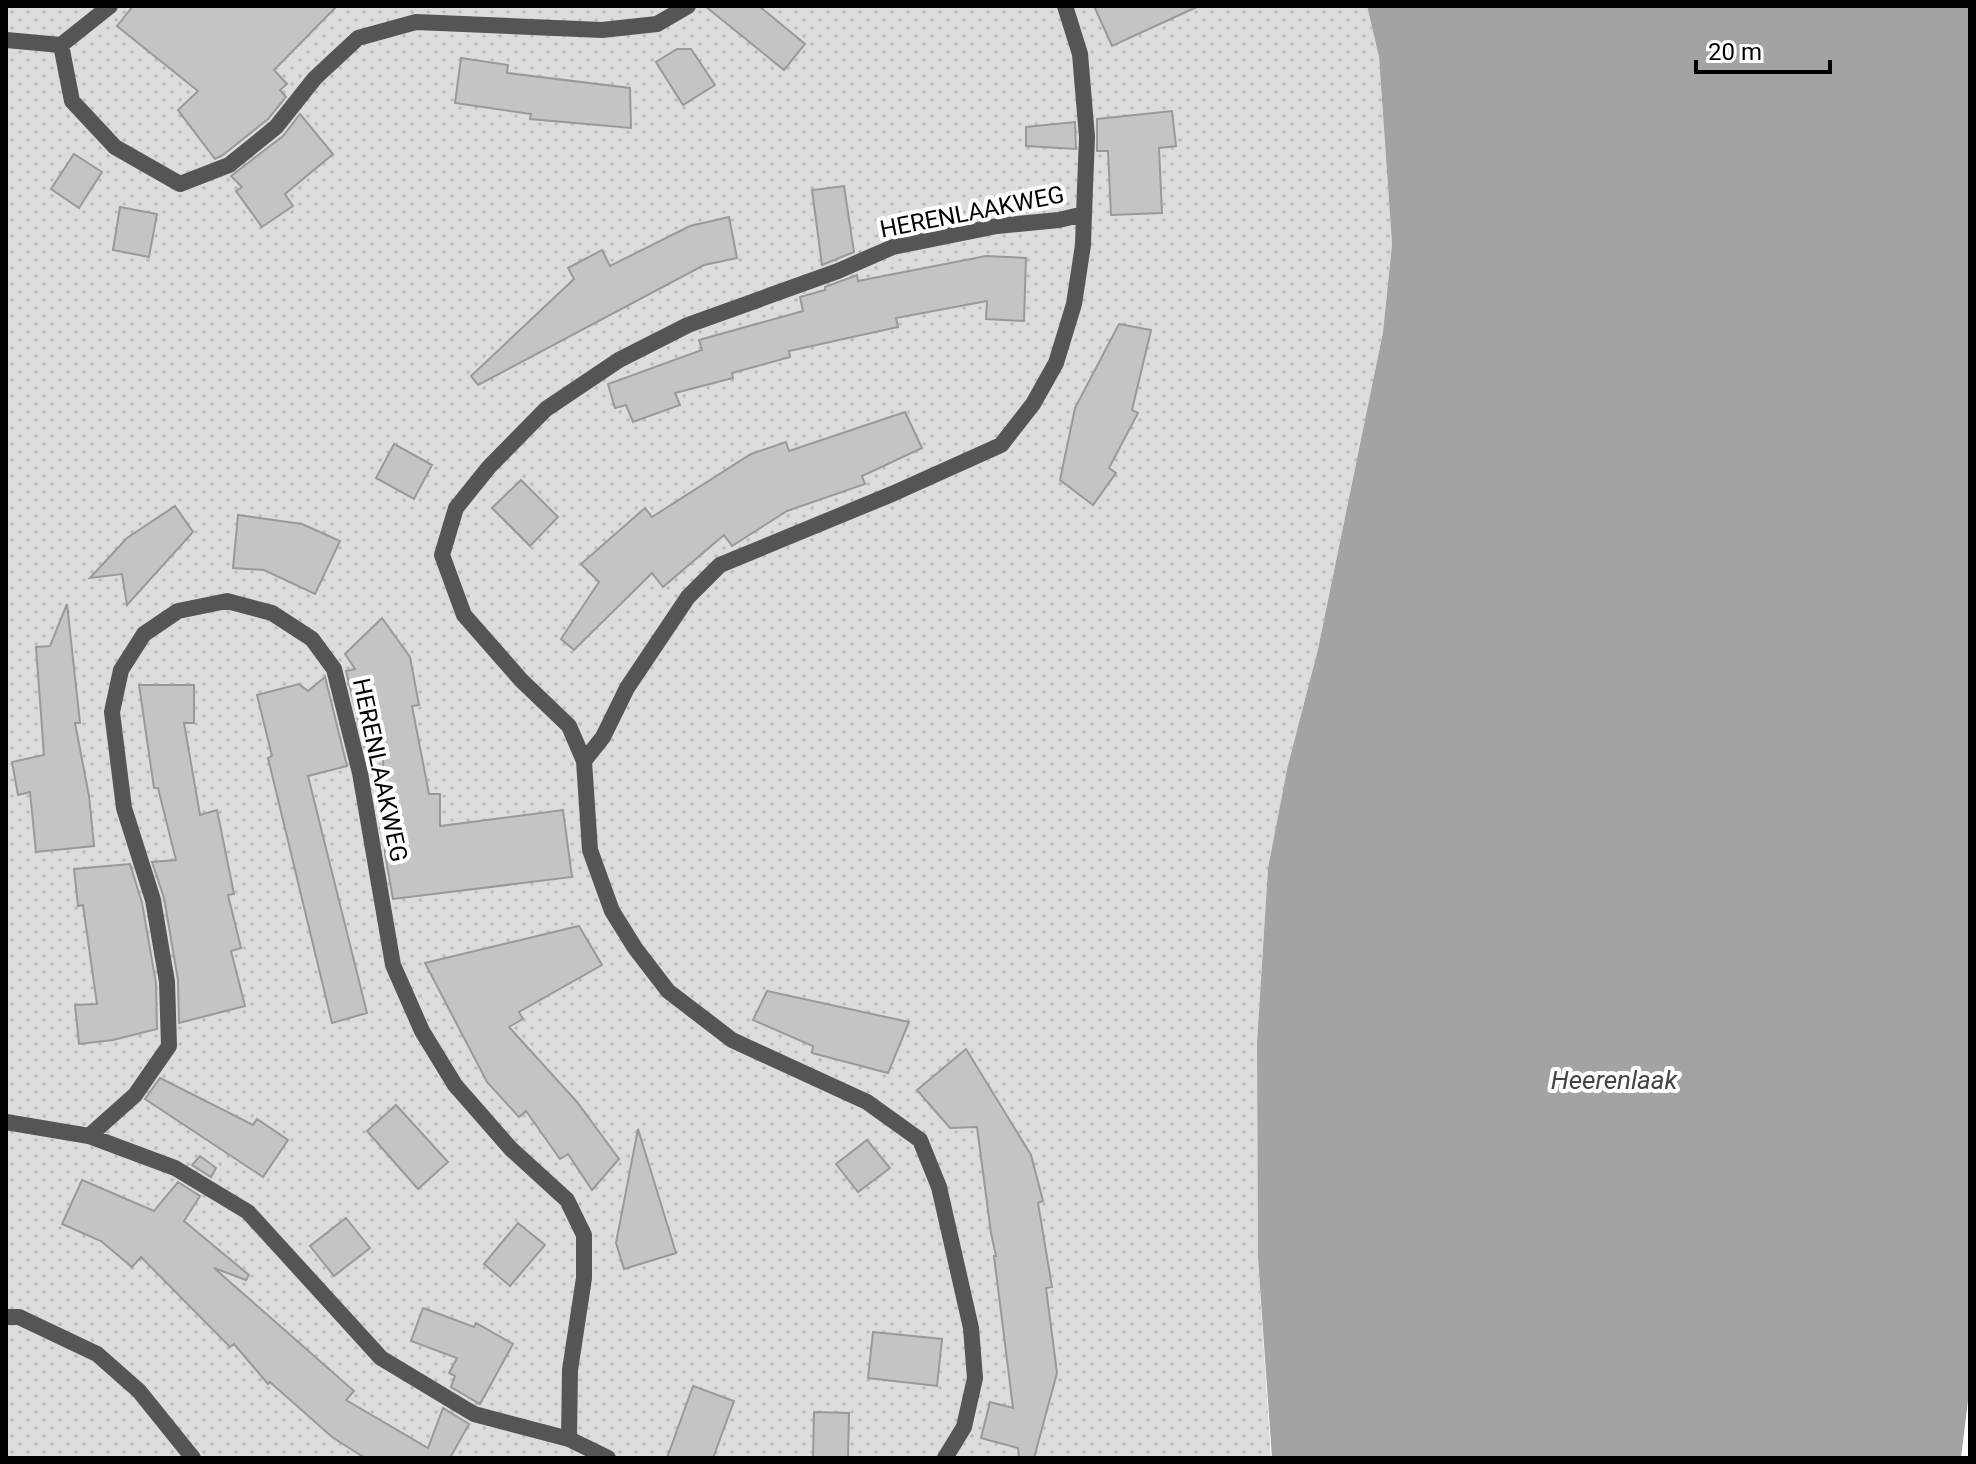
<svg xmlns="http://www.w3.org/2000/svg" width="1976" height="1464" font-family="Roboto,sans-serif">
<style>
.park{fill:url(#park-dots)}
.water{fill:#a3a3a3}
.building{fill:#c4c4c4;stroke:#999;stroke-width:2}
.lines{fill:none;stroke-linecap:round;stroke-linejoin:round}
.lane{stroke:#555;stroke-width:16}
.labels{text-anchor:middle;stroke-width:8;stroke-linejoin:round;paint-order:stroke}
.street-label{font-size:24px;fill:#000;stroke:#fff}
.water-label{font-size:26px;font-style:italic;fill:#444;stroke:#fff}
</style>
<defs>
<pattern id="park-dots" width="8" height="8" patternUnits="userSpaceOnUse" patternTransform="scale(2)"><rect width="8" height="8" fill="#dcdcdc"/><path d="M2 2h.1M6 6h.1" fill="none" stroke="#bbb" stroke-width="1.8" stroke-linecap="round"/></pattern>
</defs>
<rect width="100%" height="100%" fill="#fff"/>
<path class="park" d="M 6,6 L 1367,6 L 1379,57 L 1392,244 L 1383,332 L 1318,649 L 1287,769 L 1268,868 L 1257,1043 L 1258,1259 L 1271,1458 L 6,1458 Z"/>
<path class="water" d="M 1367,6 L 1970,6 L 1970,1384 L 1961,1458 L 1272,1458 L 1258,1259 L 1257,1043 L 1268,868 L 1287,769 L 1318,649 L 1383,332 L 1392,244 L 1379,57 Z"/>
<path class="building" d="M 133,6 L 337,6 L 274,70 L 287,84 L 280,90 L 286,97 L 268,119 L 223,155 L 215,159 L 178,110 L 198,91 L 117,26 Z
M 705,6 L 759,6 L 805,44 L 784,70 Z
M 1094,6 L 1199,6 L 1112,46 Z
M 677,49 L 691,49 L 715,85 L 683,105 L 656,62 Z
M 461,58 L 508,65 L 507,73 L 630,88 L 631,128 L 530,119 L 531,114 L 455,103 Z
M 1172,111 L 1176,146 L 1159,148 L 1162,213 L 1111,215 L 1108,151 L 1097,151 L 1097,119 Z
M 300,114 L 333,154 L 285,194 L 293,206 L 262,227 L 236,191 L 242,187 L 231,176 L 283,136 Z
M 1075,122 L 1076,149 L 1026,146 L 1026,127 Z
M 74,154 L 102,172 L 79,208 L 51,189 Z
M 844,186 L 854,252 L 822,265 L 812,190 Z
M 120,207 L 157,214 L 149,257 L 113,250 Z
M 729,217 L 737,258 L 704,265 L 478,385 L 471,376 L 574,279 L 568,268 L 602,250 L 610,266 L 690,226 Z
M 986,256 L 1026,258 L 1024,321 L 986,319 L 987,301 L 896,318 L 898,327 L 789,351 L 790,357 L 732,373 L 733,378 L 675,393 L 680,405 L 633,422 L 626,405 L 615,408 L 608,384 L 702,350 L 699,340 L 803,311 L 800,297 L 825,290 L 825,287 L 857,275 L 858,281 Z
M 1119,324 L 1151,330 L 1132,410 L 1138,413 L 1109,468 L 1116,473 L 1093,505 L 1060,480 L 1075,408 Z
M 905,412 L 922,448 L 862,476 L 865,484 L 787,511 L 732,546 L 724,535 L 663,587 L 652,573 L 574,650 L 561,639 L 599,582 L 581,564 L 645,508 L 652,517 L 751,454 L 786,442 L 789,451 Z
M 394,444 L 432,465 L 414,499 L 376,478 Z
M 521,480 L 558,517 L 530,546 L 492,508 Z
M 175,506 L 193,532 L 127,605 L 122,574 L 90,578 L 127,538 Z
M 238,515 L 302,524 L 340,541 L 315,594 L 264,570 L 233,568 Z
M 67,604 L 80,723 L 75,723 L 89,796 L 94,846 L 36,852 L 30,792 L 18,795 L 12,762 L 44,755 L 36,647 L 50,646 Z
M 382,618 L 410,657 L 419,705 L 412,706 L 429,794 L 440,794 L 440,826 L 563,810 L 572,877 L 393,899 L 385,854 L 383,756 L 368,760 L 346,671 L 355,669 L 345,654 Z
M 325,677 L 347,766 L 308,776 L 367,1013 L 332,1023 L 268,758 L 272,756 L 257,695 L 299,684 L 308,691 Z
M 139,685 L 194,685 L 194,723 L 184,723 L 200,815 L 217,810 L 234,894 L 228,895 L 241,948 L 231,951 L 245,1006 L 179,1023 L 178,980 L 164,898 L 152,862 L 176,860 L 158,788 L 154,788 Z
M 130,864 L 142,903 L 156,983 L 157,1029 L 113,1040 L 79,1044 L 75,1005 L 97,1004 L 83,905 L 78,906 L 74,869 Z
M 579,926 L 602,965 L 519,1012 L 523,1019 L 509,1027 L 577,1102 L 619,1159 L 592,1190 L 568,1154 L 560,1159 L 526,1111 L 519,1117 L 487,1082 L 425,963 Z
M 767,991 L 909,1022 L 888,1073 L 812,1053 L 813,1046 L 753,1020 Z
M 966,1049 L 1031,1155 L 1043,1201 L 1038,1203 L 1052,1287 L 1046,1288 L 1057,1373 L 1034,1458 L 1019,1458 L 1018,1448 L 981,1438 L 990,1402 L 1013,1408 L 994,1256 L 996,1256 L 991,1233 L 977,1127 L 950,1128 L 917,1090 Z
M 160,1078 L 253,1125 L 257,1119 L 288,1140 L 263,1177 L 145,1099 Z
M 396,1105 L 448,1162 L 418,1189 L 367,1131 Z
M 638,1129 L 676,1253 L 624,1269 L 616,1243 Z
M 867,1140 L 890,1168 L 858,1192 L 836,1164 Z
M 200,1156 L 216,1168 L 211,1177 L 192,1165 Z
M 82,1180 L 154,1211 L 178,1182 L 200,1196 L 184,1221 L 249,1275 L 246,1280 L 214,1268 L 354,1391 L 346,1400 L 428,1448 L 443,1408 L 469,1424 L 450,1458 L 365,1458 L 332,1437 L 270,1382 L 268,1384 L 234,1344 L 230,1347 L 141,1257 L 132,1267 L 101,1241 L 62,1224 Z
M 346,1218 L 370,1248 L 334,1276 L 310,1246 Z
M 518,1223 L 545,1245 L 510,1286 L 484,1264 Z
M 423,1308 L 474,1327 L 476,1323 L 513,1344 L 480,1404 L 451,1387 L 455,1376 L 449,1373 L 457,1358 L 411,1341 Z
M 873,1332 L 942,1339 L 937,1386 L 868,1378 Z
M 693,1386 L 734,1401 L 713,1458 L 667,1458 Z
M 814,1412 L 849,1413 L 848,1458 L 813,1458 Z"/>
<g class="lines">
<path class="lane" d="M 1065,6 L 1080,54 L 1087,137 L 1084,214
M 6,40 L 61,45 L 110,6
M 61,45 L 72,101 L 115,147 L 180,184 L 229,165 L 276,127 L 315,78 L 358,38 L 416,22 L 602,30 L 657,24 L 688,6
M 584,761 L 603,737 L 627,688 L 688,597 L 720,565 L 892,494 L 1001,445 L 1033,404 L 1056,363 L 1074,304 L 1083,245 L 1084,214 L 1059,220 L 997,226 L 893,247 L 838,271 L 688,325 L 619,360 L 546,409 L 489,467 L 456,508 L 442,555 L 464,615 L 521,680 L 569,726 L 584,761 L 590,850 L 612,911 L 635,948 L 668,991 L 732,1040 L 867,1102 L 920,1140 L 939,1187 L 971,1328 L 975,1378 L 964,1427 L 945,1458
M 6,1122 L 89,1136 L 175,1168 L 248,1212 L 381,1358 L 474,1414 L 569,1439 L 608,1458
M 89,1136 L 135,1095 L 169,1046 L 167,982 L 153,900 L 124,808 L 112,712 L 121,670 L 144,634 L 178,611 L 227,601 L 272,613 L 312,639 L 334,669 L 360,773 L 393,965 L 422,1031 L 455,1085 L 511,1149 L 567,1200 L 584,1235 L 584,1278 L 570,1370 L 569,1439
M 6,1317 L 19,1317 L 97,1354 L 139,1391 L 193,1458"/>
</g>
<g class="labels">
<g class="street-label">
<text transform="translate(972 212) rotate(-11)" y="8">HERENLAAKWEG</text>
<text transform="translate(380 770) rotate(78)" y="8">HERENLAAKWEG</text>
</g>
<g class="water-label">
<text x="1614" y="1089">Heerenlaak</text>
</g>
</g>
<rect width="1976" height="1464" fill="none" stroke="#000000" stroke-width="16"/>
<path d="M1696 60v12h134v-12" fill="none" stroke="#000000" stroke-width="4"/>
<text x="1708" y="60" font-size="24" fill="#000000" stroke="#ffffff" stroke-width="6" paint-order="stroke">20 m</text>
</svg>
